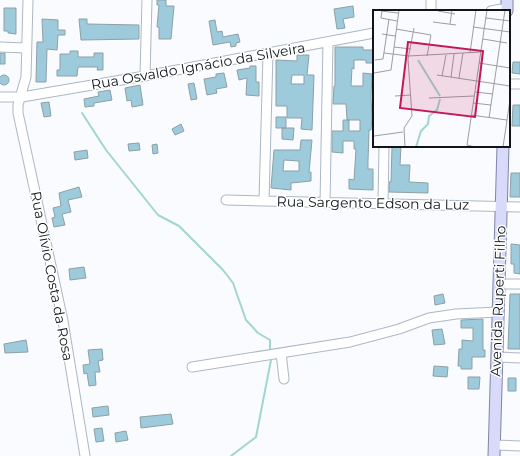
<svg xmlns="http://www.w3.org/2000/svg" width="520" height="456" font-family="Montserrat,sans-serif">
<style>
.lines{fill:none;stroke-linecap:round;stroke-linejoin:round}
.stream{stroke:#a2d5d2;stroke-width:2}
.building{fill:#9dcbdb;stroke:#8da0a6;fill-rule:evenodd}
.minor-casing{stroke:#acb8c5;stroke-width:11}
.major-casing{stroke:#8085a7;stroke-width:13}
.minor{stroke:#fff;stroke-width:9}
.major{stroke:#d7daf8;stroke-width:11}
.labels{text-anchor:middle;stroke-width:3;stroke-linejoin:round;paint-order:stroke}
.street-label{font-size:14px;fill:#111519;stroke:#fff}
.inset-river{fill:none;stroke:#a2d5d2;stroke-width:2}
.inset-road{fill:none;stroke:#9c9fa2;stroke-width:1}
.view{fill:#c2185b;fill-opacity:0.15;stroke:#c2185b;stroke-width:2}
.inset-edge{fill:none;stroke:#111519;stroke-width:2}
</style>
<rect width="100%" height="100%" fill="#f9fbfe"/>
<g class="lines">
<path class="stream" d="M 82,113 L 106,150 L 158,215 L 179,226 L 223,270 L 233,283 L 246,320 L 258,333 L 270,340 L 270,350
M 231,456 L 256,437 L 271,360"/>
</g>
<path class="building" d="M 157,0 L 166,0 L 166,6 L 174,6 L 171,39 L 159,39 L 159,27 L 157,27 L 159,5 L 157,5 Z
M 353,6 L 354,17 L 343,19 L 345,28 L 337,29 L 334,9 Z
M 4,8 L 16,8 L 16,34 L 8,33 L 8,31 L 4,31 Z
M 42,19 L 58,20 L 58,30 L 65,30 L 65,35 L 58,35 L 57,50 L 47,49 L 46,82 L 36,82 L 37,42 L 43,42 Z
M 79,19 L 87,19 L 87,24 L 139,25 L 139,39 L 81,40 Z
M 215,20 L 217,32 L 222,31 L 223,37 L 238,34 L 240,42 L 236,43 L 236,46 L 231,47 L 230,42 L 213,45 L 209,21 Z
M 335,47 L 363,47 L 363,50 L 373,50 L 374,63 L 366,63 L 366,60 L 354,60 L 354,69 L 352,68 L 351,86 L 363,86 L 363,73 L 372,74 L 371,97 L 372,117 L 371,130 L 369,130 L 368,161 L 368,169 L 373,169 L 373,190 L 349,189 L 349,179 L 354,180 L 356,149 L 354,149 L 354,141 L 343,141 L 343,153 L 332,152 L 332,131 L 343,131 L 343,120 L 349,120 L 349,131 L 360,131 L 360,120 L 347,120 L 346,104 L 333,104 L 334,86 L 335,86 Z
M 70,51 L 78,51 L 78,57 L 94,57 L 94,53 L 103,53 L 103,70 L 97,70 L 98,67 L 78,67 L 77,76 L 57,76 L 57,70 L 60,70 L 60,54 L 70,54 Z
M 0,53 L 5,53 L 5,64 L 0,64 Z
M 297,55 L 309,55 L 307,75 L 314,75 L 312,130 L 301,129 L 302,118 L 287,118 L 287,106 L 276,106 L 276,60 L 297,61 ZM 292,75 L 304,75 L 304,84 L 291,84 Z
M 513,62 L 520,62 L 520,74 L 512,73 Z
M 250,66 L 256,66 L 256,82 L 259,82 L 259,96 L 246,95 L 247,78 L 239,80 L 237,70 L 250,68 Z
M 224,73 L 227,87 L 216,89 L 217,93 L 207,95 L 204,79 L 216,77 L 216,74 Z
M-1 80a5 5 0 1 1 10 0a5 5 0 1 1-10 0Z
M 194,83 L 197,99 L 191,100 L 188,84 Z
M 140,85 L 143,105 L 132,107 L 131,100 L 127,101 L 125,88 Z
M 110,90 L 112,100 L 94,103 L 94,106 L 85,107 L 84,99 L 99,96 L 98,92 Z
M 49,102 L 51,116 L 44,117 L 41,103 Z
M 513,105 L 520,105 L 520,126 L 512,126 Z
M 276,117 L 286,117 L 286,128 L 276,128 Z
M 181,124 L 184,131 L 175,135 L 172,129 Z
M 282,128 L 294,128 L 293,140 L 282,139 Z
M 301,140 L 312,140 L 309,172 L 311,172 L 311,181 L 291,183 L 291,190 L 271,188 L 274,150 L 300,150 ZM 284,160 L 299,161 L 299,171 L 283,171 Z
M 139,143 L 140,150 L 129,151 L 128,144 Z
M 157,144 L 158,153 L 153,154 L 152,145 Z
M 392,146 L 401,146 L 400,165 L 410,165 L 409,182 L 428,183 L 428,193 L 389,192 L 389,182 L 391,182 Z
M 87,150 L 88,158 L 75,160 L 74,152 Z
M 511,173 L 520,173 L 520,197 L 510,197 Z
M 79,187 L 82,197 L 68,200 L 71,212 L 62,214 L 65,225 L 54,227 L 52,218 L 55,217 L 53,208 L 61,206 L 59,193 Z
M 511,244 L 520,245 L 520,274 L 514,273 L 514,264 L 511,264 Z
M 84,267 L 86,278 L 70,280 L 69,269 Z
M 443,294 L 445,303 L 435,305 L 434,296 Z
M 510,294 L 520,294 L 520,349 L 508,349 Z
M 483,319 L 483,350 L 485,350 L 485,357 L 472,357 L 472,369 L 461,369 L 461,366 L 458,366 L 459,349 L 462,349 L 462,340 L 473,341 L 473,328 L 461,328 L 461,320 Z
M 442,329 L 445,344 L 434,345 L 432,330 Z
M 26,340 L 28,352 L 5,353 L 4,344 Z
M 102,349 L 103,360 L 98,361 L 100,372 L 95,372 L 96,385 L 89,386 L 87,373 L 84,374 L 83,365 L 90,364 L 88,350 Z
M 434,366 L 448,367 L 447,377 L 433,376 Z
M 468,377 L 480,377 L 479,389 L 468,389 Z
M 508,378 L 516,378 L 516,391 L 508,391 Z
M 108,406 L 109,415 L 93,417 L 92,408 Z
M 171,414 L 173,424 L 141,428 L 140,417 Z
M 102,428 L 104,441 L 96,442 L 94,429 Z
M 126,431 L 128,440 L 116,442 L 115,433 Z"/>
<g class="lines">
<defs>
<path id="minor" d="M 28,0 L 26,77 L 18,105 L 18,113 L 63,321 L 85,456
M 431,11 L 431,0
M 491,11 L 507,8
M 0,47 L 26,48
M 145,76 L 147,0
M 509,84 L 520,84
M 0,97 L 22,97 L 145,76 L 374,33
M 226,200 L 520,207
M 264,201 L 268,53
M 325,203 L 328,42
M 383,204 L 384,146
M 499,284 L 520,284
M 281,353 L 284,379
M 497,357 L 520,358
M 192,367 L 350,342 L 399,329 L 429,318 L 456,314 L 498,312
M 494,445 L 520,446"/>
<path id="major" d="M 507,11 L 507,0
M 494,456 L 503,146"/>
</defs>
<use href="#minor" class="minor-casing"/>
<use href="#major" class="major-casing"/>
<use href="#minor" class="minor"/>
<use href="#major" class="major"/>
</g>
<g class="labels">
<g class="street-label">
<text transform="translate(198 66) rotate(-10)" y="5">Rua Osvaldo Ignácio da Silveira</text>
<text transform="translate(373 203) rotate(1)" y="5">Rua Sargento Edson da Luz</text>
<text transform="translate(52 276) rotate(79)" y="5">Rua Olívio Costa da Rosa</text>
<text transform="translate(498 301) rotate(-88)" y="5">Avenida Ruperti Filho</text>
</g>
</g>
<g transform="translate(373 10)">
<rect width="137" height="137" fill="#f9fbfe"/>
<path class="inset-river" d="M 45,50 L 67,86M 43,137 L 48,121 L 55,114 L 56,106 L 64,100 L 67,89"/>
<path class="inset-road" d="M 9,0 L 8,8 L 24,11M 8,1 L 25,3M 65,1 L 82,4M 113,8 L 137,11M 60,12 L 83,15M 77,14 L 79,0M 100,17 L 137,22M 23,19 L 58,25 L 54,46M 9,24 L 22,26M 110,29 L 134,33M 21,37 L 38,39M 11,43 L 36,46 L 108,42M 97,43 L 103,0M 2,50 L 10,49 L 16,9M 106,53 L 137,58M 1,63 L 18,60 L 26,0M 64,65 L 137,76M 69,66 L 73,45M 78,67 L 81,44M 86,68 L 90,43M 102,82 L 120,84M 22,86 L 38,85M 56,88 L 101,86M 100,93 L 118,95M 98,105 L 134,110M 116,108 L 132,0M 1,126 L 30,122M 32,137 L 31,118 L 39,106 L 35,49 L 41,18M 102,137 L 94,135 L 114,0M 130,137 L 137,90"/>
<path class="view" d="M 35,32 L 110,41 L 102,107 L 27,98 Z"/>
<rect width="137" height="137" class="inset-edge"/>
</g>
</svg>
